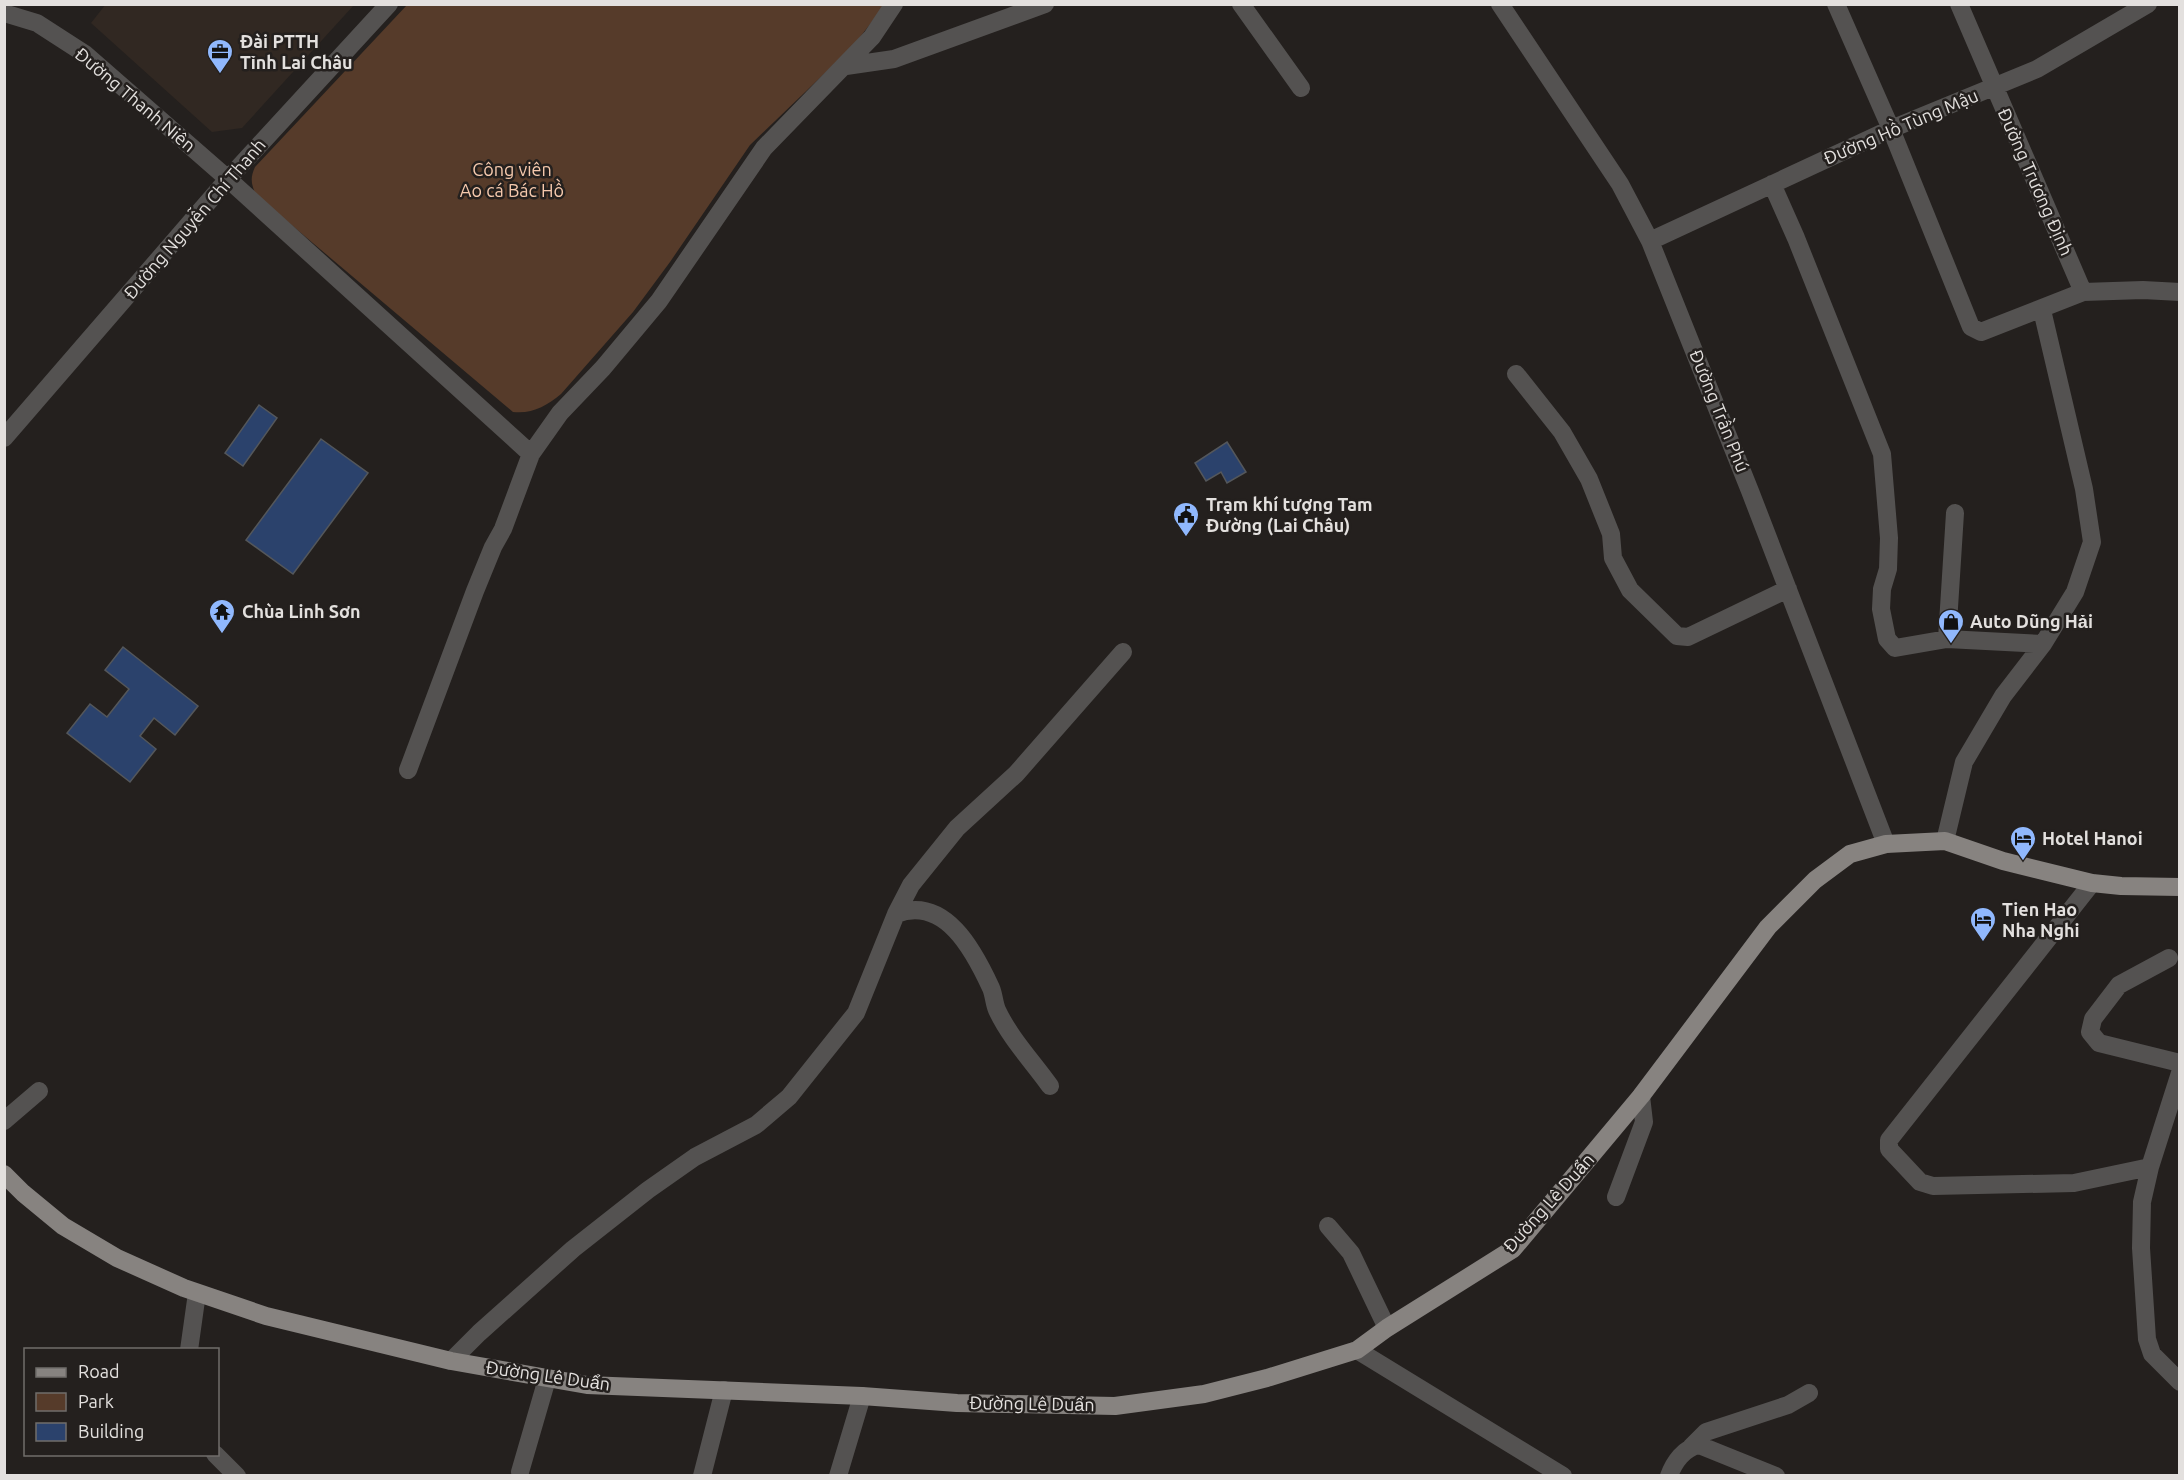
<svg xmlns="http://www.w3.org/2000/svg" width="2184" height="1480" font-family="Ubuntu,sans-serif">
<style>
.built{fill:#312822}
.green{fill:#563b2a}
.building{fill:#2b426c;stroke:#54575b;stroke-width:1.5}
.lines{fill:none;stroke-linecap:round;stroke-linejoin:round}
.minor{stroke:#545251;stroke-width:18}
.major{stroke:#878380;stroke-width:18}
.labels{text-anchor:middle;stroke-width:5;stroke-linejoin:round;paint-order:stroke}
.poi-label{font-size:18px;font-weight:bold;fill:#e3e0de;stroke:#24201e;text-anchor:start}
.street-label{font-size:18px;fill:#e3e0de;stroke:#24201e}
.park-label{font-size:18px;fill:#f6c9ad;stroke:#24201e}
</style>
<rect width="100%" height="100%" fill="#24201e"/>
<path class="built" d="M 106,4 L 354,4 L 354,5 L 242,128 L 212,132 L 91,23 Z"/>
<path class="green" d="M 407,5 L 885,5 L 853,46 L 750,145 L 670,262 L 633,312 L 561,394 C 546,406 533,414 513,412 L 256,195 C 251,184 250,178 255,167 Z"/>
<path class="building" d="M 259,405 L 277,418 L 243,466 L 225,453 Z
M 321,439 L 368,473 L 293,574 L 246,540 Z
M 1227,442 L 1246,472 L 1227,483 L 1221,472 L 1206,481 L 1195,463 Z
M 123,647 L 198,706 L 175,735 L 154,718 L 140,736 L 156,749 L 130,782 L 67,733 L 90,704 L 107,717 L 129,689 L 105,670 Z"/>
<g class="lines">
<path class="minor" d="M 1241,4 L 1301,88
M 1500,4 L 1620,184 L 1650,241 L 1750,491 L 1886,844
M 1836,4 L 1891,129 L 1971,327 L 1981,332 L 2083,292 L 2143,290 L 2180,292
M 1959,4 L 2083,292
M 4,13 L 37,23 L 85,54 L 228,179 L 531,454
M 846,66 L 894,59 L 1045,4
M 1772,184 L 1796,238 L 1882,454 L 1889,538 L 1888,569 L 1882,589 L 1881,609 L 1887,639 L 1895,648 L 1947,639 L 2043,644
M 1650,241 L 1891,129 L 2037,69 L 2148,4
M 1516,374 L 1562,432 L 1589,479 L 1611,534 L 1613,558 L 1630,590 L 1677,636 L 1688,637 L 1788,589
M 4,438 L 228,179 L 389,4
M 1947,639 L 1955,513
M 408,770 L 475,591 L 493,547 L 503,529 L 531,454 L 560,413 L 603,368 L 659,301 L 764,148 L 872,37 L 894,4
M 1945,841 L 1964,762 L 2003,696 L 2043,644 L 2075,592 L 2092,542 L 2084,489 L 2042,310
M 2092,883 L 1889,1140 L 1889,1149 L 1920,1182 L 1933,1186 L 2074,1183 L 2150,1167
M 896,914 C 945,895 974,951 991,988 C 994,995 994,1003 997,1010 C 1010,1038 1033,1062 1050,1086
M 2169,958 L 2119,985 L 2093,1019 L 2090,1032 L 2099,1043 L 2180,1063
M 2180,1073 L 2150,1167 L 2142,1202 L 2141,1248 L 2147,1339 L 2152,1354 L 2180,1382
M 4,1121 L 39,1091
M 1616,1197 L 1644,1122 L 1641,1096
M 1328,1226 L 1351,1253 L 1387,1328
M 189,1350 L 197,1293
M 1357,1350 L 1563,1476
M 451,1361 L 479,1333 L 573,1249 L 648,1190 L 695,1157 L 756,1125 L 789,1097 L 856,1013 L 896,914 L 911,885 L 957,828 L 1016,774 L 1123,652
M 1691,1447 L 1706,1432 L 1788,1405 L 1809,1393
M 215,1454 L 237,1476
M 520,1472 L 547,1379
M 702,1476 L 724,1390
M 838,1476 L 862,1396
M 1669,1476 C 1674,1462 1684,1448 1699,1445 L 1776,1476"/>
<path class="major" d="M 4,1174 L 23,1193 L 63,1226 L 117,1258 L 184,1288 L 266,1316 L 451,1361 L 587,1385 L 862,1396 L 957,1403 L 1115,1406 L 1204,1394 L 1267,1378 L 1357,1350 L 1387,1328 L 1513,1249 L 1641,1096 L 1768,927 L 1815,880 L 1850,854 L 1886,844 L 1945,841 L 2003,861 L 2092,883 L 2121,886 L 2180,887"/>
</g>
<defs>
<symbol id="office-pin" viewBox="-11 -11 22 30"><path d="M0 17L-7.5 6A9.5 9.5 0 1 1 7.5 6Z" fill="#90b8fd" stroke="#24201e"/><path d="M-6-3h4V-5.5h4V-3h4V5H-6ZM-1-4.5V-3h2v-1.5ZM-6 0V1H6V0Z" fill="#111"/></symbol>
<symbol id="civic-pin" viewBox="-11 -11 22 30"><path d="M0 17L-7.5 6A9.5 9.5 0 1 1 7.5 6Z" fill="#90b8fd" stroke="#24201e"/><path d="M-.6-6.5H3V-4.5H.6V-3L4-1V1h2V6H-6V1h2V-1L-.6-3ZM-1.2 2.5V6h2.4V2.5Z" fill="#111"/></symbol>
<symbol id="temple-pin" viewBox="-11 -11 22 30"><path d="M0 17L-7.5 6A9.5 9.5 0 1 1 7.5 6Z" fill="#90b8fd" stroke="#24201e"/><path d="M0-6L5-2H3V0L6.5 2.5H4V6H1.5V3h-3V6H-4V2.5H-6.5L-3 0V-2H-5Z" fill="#111"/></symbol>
<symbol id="shop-pin" viewBox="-11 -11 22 30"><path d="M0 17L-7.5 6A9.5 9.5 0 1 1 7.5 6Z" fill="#90b8fd" stroke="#24201e"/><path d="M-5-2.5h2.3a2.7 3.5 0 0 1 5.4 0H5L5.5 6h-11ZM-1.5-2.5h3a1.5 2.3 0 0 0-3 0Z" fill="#111"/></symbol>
<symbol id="hotel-pin" viewBox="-11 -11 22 30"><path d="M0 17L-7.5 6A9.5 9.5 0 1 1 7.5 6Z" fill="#90b8fd" stroke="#24201e"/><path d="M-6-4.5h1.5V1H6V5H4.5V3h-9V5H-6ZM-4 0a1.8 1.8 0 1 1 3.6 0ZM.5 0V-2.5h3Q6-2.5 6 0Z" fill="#111"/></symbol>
</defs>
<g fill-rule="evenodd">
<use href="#office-pin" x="205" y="37" width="30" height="40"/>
<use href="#civic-pin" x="1171" y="500" width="30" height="40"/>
<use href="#temple-pin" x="207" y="597" width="30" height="40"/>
<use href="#shop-pin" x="1936" y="607" width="30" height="40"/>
<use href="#hotel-pin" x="2008" y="824" width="30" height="40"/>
<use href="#hotel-pin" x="1968" y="905" width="30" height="40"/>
</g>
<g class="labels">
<g class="poi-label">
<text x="240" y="48">Đài PTTH<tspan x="240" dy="21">Tỉnh Lai Châu</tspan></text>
<text x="1206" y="511">Trạm khí tượng Tam<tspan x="1206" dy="21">Đường (Lai Châu)</tspan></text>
<text x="242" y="618">Chùa Linh Sơn</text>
<text x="1970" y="628">Auto Dũng Hải</text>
<text x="2042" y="845">Hotel Hanoi</text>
<text x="2002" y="916">Tien Hao<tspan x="2002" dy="21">Nha Nghi</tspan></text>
</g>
<g class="street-label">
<text transform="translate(135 100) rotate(40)" y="6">Đường Thanh Niên</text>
<text transform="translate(1901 127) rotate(-23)" y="6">Đường Hồ Tùng Mậu</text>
<text transform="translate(2035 182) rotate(66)" y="6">Đường Trương Định</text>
<text transform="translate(195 219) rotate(-49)" y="6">Đường Nguyễn Chí Thanh</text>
<text transform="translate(1719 411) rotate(68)" y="6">Đường Trần Phú</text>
<text transform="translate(1549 1203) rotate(-48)" y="6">Đường Lê Duẩn</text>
<text transform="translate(548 1376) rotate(8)" y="6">Đường Lê Duẩn</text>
<text transform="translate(1032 1404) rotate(1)" y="6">Đường Lê Duẩn</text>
</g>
<g class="park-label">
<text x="512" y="176">Công viên<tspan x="512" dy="21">Ao cá Bác Hồ</tspan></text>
</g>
</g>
<rect width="2184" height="1480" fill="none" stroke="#e3e0de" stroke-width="12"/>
<rect x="24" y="1348" width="195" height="108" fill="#24201e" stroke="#706d6b" stroke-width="1.5"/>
<rect x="36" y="1368" width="30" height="9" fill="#878380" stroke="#706d6b" stroke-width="1.5"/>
<text x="78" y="1378" font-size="18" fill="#e3e0de">Road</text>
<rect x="36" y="1393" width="30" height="18" fill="#563b2a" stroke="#706d6b" stroke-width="1.5"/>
<text x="78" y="1408" font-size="18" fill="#e3e0de">Park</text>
<rect x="36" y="1423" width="30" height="18" fill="#2b426c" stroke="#706d6b" stroke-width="1.5"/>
<text x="78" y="1438" font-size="18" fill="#e3e0de">Building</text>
</svg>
